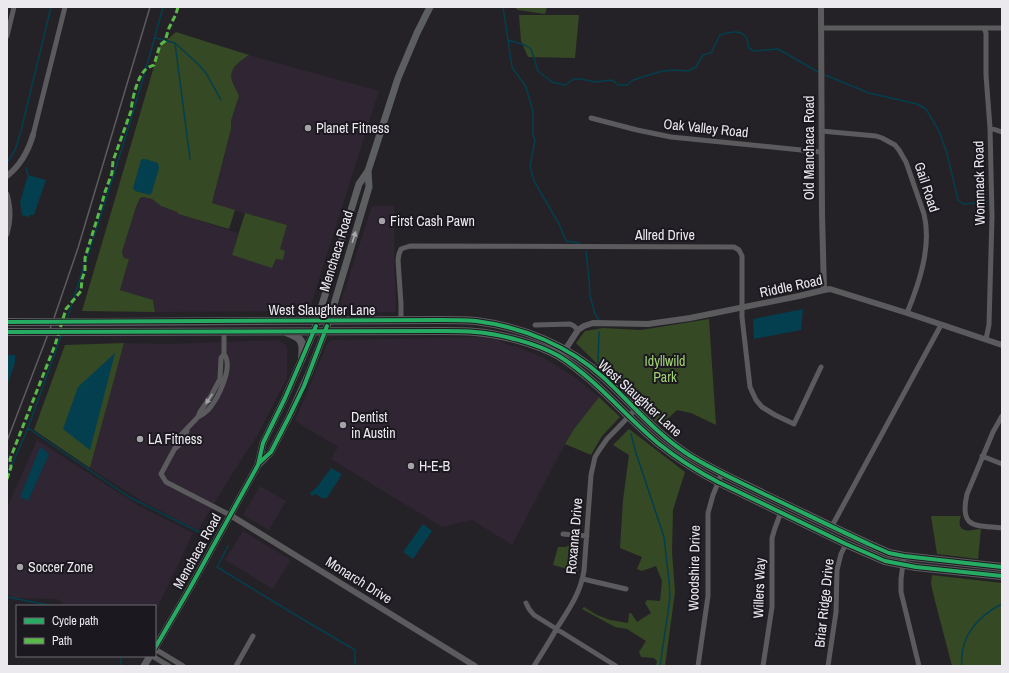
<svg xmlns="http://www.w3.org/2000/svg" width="1009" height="673" font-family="'Archivo Narrow',sans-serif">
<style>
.commercial{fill:#2f2533}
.green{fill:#354924}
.water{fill:#033f4e}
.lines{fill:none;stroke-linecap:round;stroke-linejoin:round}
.stream{stroke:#033f4e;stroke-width:1.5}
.minor{stroke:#5b5b5d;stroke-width:5}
.tertiary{stroke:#5b5b5d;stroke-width:6}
.secondary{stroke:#5c5e5f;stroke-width:7}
.primary{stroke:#5c5c5e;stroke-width:8}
.rail{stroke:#5c5c5e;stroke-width:1.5}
.primary-bridge{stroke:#5c5c5e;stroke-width:8}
.quiet{stroke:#58b947;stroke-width:3;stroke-dasharray:6 3;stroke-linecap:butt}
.cycleway-casing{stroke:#1b181f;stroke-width:6}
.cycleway{stroke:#26ab63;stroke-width:4}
.oneway{fill:#abaaae}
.oneway2{fill:#a3a2a6}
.poi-dot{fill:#a6a3a8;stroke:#1b181f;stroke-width:1.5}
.labels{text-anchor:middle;stroke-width:4;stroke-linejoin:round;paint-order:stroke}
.poi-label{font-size:14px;fill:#ebe8ee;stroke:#1b181f;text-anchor:start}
.street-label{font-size:14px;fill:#ebe8ee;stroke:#1b181f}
.park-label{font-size:14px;fill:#a1d474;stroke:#1b181f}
</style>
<rect width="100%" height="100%" fill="#252227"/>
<path class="commercial" d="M 249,55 L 379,91 L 309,311 L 155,312 L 153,300 L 120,290 L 129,259 L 124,258 L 122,253 L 136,207 L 140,199 L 143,197 L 152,199 L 161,206 L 178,212 L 178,214 L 238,233 L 232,255 L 273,267 L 276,259 L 283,260 L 279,250 L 287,225 L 212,204 L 231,129 L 231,121 L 239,96 L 231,79 L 232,71 L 240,61 Z
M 372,206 L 394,206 L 394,253 L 396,312 L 342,312 L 341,306 L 341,301 Z
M 482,337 L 498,340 L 508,345 L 516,346 L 542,357 L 576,378 L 599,397 L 574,429 L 565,444 L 512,545 L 472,520 L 442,527 L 331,459 L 338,447 L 295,421 L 327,344 L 332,340 Z
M 279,340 L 287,346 L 287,378 L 257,436 L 232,474 L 198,530 L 145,503 L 90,468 L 124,343 L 168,344 Z
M 37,440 L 139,506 L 193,533 L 155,613 L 155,606 L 66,606 L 57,599 L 14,598 L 7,594 L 7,508 Z
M 260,486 L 286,501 L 269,530 L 243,515 Z
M 243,531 L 291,560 L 273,589 L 225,560 Z"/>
<path class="green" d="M 514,7 L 547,7 L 545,14 L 518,10 Z
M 519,15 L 579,15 L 575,58 L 528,57 L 521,41 Z
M 176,32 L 249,55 C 240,61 228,69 232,81 C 234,86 237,91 239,96 L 231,121 L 231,129 L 212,203 L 235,210 L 229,229 L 178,214 L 177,212 L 161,206 L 152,199 L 143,197 L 140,198 L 136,207 L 122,252 L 124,258 L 129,259 L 120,290 L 153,300 L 155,312 L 82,311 L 160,46 Z
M 245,213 L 287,225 L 280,249 L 285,251 L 283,260 L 276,259 L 272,268 L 232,255 Z
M 709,319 L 716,425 L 691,413 L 677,410 L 660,426 L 576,343 L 585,331 L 603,328 L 641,330 Z
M 124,343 L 90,468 L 34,430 L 65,345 Z
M 599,397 L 620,417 L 602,436 L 591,455 L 565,444 L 574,429 Z
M 629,429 L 685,472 L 673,510 L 672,552 L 675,592 L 665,666 L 656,666 L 657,661 L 654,658 L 641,657 L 639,652 L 646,641 L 627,629 L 615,627 L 582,609 L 584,607 L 597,615 L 610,620 L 628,623 L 629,613 L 631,613 L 637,622 L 651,613 L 645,603 L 647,600 L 660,601 L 662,581 L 656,566 L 642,571 L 637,569 L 642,557 L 620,548 L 623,500 L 629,455 L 613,445 Z
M 931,516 L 961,516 C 960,519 959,522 960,526 C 964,534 974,529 981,529 L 978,559 L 937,554 Z
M 572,543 L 579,546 L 578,572 L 553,565 L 558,547 L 566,547 Z
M 932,575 L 1002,583 L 1002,666 L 952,666 L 934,597 L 931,584 Z"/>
<path class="water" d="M 142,159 L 145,159 L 158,163 L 159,168 L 152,192 L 150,195 L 135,191 L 133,188 L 141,160 Z
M 28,175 L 46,180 L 34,215 L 30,215 L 29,217 L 22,215 L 20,202 Z
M 803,309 L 801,330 L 754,339 L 753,319 Z
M 115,353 L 90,450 L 63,429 L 78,387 Z
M 7,355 L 15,355 L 15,363 L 7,386 Z
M 40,447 L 49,454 L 28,501 L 20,497 Z
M 331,468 L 342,474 L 327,498 L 321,498 L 316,494 L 312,496 L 310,493 L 317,487 Z
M 423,524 L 432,531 L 413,559 L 403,552 Z"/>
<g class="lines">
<path class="stream" d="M 503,7 L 508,40 L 525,45 L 531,49 L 538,71 L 552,82 L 565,85 L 574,79 L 581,79 L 595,82 L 612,80 L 618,85 L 627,85 L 633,80 L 662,71 L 675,70 L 688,71 L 696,67 L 703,55 L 711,53 L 720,35 C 727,33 739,29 745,36 C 748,39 748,45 749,48 L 754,51 L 778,49 L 818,72
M 156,38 L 175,43 L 198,64 L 206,73 L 221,100
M 508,40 L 512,67 L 526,87 L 533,112 L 533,135 L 535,140 L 530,166 L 534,181 L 559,224 L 566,241 L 579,243
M 175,43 L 190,159
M 825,75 L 869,93 L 917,104 L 926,109 L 939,131 L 947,153 L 958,200 L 963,204 L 987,202
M 7,163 L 15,150 L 21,131 L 51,7
M 26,168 L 28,175
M 586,251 L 589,280 L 590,296 L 595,314 L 599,320
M 67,319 C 101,215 135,112 163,7
M 598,362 L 599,332
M 28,428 L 129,497 L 201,533
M 631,434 L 636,453 L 664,537 L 669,581 L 670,596 L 668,612 L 660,666
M 7,476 L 28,428 L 61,336
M 228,546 L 217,567 L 299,617 L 355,650 L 355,666
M 7,597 L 53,606
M 121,666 L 121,656
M 962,666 C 959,637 978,616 1002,604"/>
<path class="minor" d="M 821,28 L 1002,28
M 984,28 L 986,33 L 986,75 L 990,128 L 992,216 L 989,325 L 986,339
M 7,36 L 14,7
M 591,118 L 637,130 L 671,137 L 821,152
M 990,128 L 1002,132
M 821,131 L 876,136 L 882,138 L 895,145 L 899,150 L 906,162 L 924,214 C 932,246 919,284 907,313
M 33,135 L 65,7
M 7,194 C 11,209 11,219 7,234
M 401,320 L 401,304 L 398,260 L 399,254 L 401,249 L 410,246 L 734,247 L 739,250 L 742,256 L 742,317 L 750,387 L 756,400 L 762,407 L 775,415 L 794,424 L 821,367
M 535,325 L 570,324 L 574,326 L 578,330
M 224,332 L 224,354 L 221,358 L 220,379 L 211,396 L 200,412 L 198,417 L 179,437 L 175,448 L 161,474 L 166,482 L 230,515
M 1002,416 L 993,432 L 967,494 C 959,529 975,525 1002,528
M 198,417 C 202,415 205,413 208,410 C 218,399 234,367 224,354
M 176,448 L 183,441 L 187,431
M 982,456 L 1002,464
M 832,526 L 941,325
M 563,534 L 587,536
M 904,556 L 901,579 L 901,592 L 919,666
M 583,579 L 626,589
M 526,603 L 529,609 L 534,615 L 616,666
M 155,649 L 183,666
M 152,656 L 169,666
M 236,666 L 253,636
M 534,666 C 542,653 550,641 557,628 C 569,609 580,594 584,571 L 591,475 L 595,457 L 600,449 L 607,439 L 635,410
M 698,666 L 708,596 L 708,513 L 713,495 L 722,473
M 763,666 L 772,607 L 772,538 L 775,528 L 781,512
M 828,666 L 836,612 L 837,570 L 841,554 L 846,544"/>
<path class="tertiary" d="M 821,7 L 822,214 L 824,290
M 7,176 C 21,165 28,152 33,135
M 562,352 L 565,350 L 578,330 L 584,326 L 593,323 L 648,324 L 690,318 L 799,296 L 824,290 L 830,289 L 907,313 L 1002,345
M 230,515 L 475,666"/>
<path class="secondary" d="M 259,464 L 271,452 L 290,415 L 309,373 L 329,321 L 369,187 L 368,171
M 155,648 L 190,588 L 258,465 L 263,443 L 285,398 L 314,331 L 359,184 L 368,171 L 398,78 L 417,33 L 430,7
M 144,666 L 150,656"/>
<path class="primary" d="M 100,322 L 440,320 C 452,320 464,320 476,321 C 523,327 569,346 604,378 C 632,404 656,434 689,455 C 713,470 738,481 764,494 C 800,511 836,529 873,546 L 889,553 L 904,556 L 1002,567
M 100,332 L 444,331 C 454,331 465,331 475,332 C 500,334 536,343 559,356 C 597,380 625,416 659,444 C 678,459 697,471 718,482 L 846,544 L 885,561 L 916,567 L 1002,576
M 286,332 C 302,338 304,341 302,358"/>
<path class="rail" d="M 7,441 L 53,321 L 78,248 L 150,7"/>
<path class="primary-bridge" d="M 7,322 L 100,322
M 7,332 L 100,332"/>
<path class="quiet" d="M 7,479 L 11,467 L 10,459 L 55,345 L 66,309 L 81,291 L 82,279 L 85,271 L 85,258 L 102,203 L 105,192 L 112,173 L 113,161 L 131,111 C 132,100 137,77 146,69 C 148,67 152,66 154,65 L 160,45 L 165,41 L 169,28 L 176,14 L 178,7"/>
<defs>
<path id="cycleway" d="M 7,322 L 440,320 C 452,320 464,320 476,321 C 523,327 569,346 604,378 C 632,404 656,434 689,455 C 713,470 738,481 764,494 C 800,511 836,529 873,546 L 889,553 L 904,556 L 1002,567
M 7,332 L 444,331 C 454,331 465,331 475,332 C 500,334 536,343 559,356 C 597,380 625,416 659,444 C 678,459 697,471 718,482 L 846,544 L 885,561 L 916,567 L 1002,576
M 259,463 L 271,452 L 290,415 L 304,386 L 327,326
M 155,648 L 190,588 L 258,465 L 263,443 L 285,398 L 316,326"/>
</defs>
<use href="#cycleway" class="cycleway-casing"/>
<use href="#cycleway" class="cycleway"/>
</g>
<defs><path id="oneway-solid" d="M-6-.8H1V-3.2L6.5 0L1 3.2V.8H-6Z"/></defs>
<use class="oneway" href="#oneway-solid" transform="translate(354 237) rotate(-73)"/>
<use class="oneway2" href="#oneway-solid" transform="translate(209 399) rotate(124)"/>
<g class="poi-dot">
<circle cx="308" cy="128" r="4"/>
<circle cx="382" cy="221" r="4"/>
<circle cx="343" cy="425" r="4"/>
<circle cx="140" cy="439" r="4"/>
<circle cx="411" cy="466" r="4"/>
<circle cx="20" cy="567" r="4"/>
</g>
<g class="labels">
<g class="poi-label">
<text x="316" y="133">Planet Fitness</text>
<text x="390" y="226">First Cash Pawn</text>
<text x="351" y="422">Dentist<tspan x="351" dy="16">in Austin</tspan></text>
<text x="148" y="444">LA Fitness</text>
<text x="419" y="471">H-E-B</text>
<text x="28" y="572">Soccer Zone</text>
</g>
<g class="street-label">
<text transform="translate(706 128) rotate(6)" y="5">Oak Valley Road</text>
<text transform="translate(809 148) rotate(-90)" y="5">Old Manchaca Road</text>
<text transform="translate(979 183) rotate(-91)" y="5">Wommack Road</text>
<text transform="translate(927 187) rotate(72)" y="5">Gail Road</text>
<text x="665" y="240">Allred Drive</text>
<text transform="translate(336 251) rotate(-73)" y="5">Menchaca Road</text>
<text transform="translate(791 286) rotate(-12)" y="5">Riddle Road</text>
<text x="322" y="315">West Slaughter Lane</text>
<text transform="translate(640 398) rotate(42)" y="5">West Slaughter Lane</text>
<text transform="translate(574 536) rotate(-85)" y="5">Roxanna Drive</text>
<text transform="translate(197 551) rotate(-61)" y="5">Menchaca Road</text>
<text transform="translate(694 568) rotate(-89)" y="5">Woodshire Drive</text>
<text transform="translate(359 580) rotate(32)" y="5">Monarch Drive</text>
<text transform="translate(759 588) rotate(-88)" y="5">Willers Way</text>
<text transform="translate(824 603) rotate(-84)" y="5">Briar Ridge Drive</text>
</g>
<g class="park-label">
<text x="665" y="366">Idyllwild<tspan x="665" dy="16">Park</tspan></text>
</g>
</g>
<rect width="1009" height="673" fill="none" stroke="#ebe8ee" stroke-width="16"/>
<rect x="16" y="605" width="140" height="52" fill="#1b181f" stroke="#6e6b72"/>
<rect x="24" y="618" width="20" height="6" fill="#26ab63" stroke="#6e6b72"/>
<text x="52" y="625" font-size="12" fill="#ebe8ee">Cycle path</text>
<rect x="24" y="638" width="20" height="6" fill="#58b947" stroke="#6e6b72"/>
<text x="52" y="645" font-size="12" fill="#ebe8ee">Path</text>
</svg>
